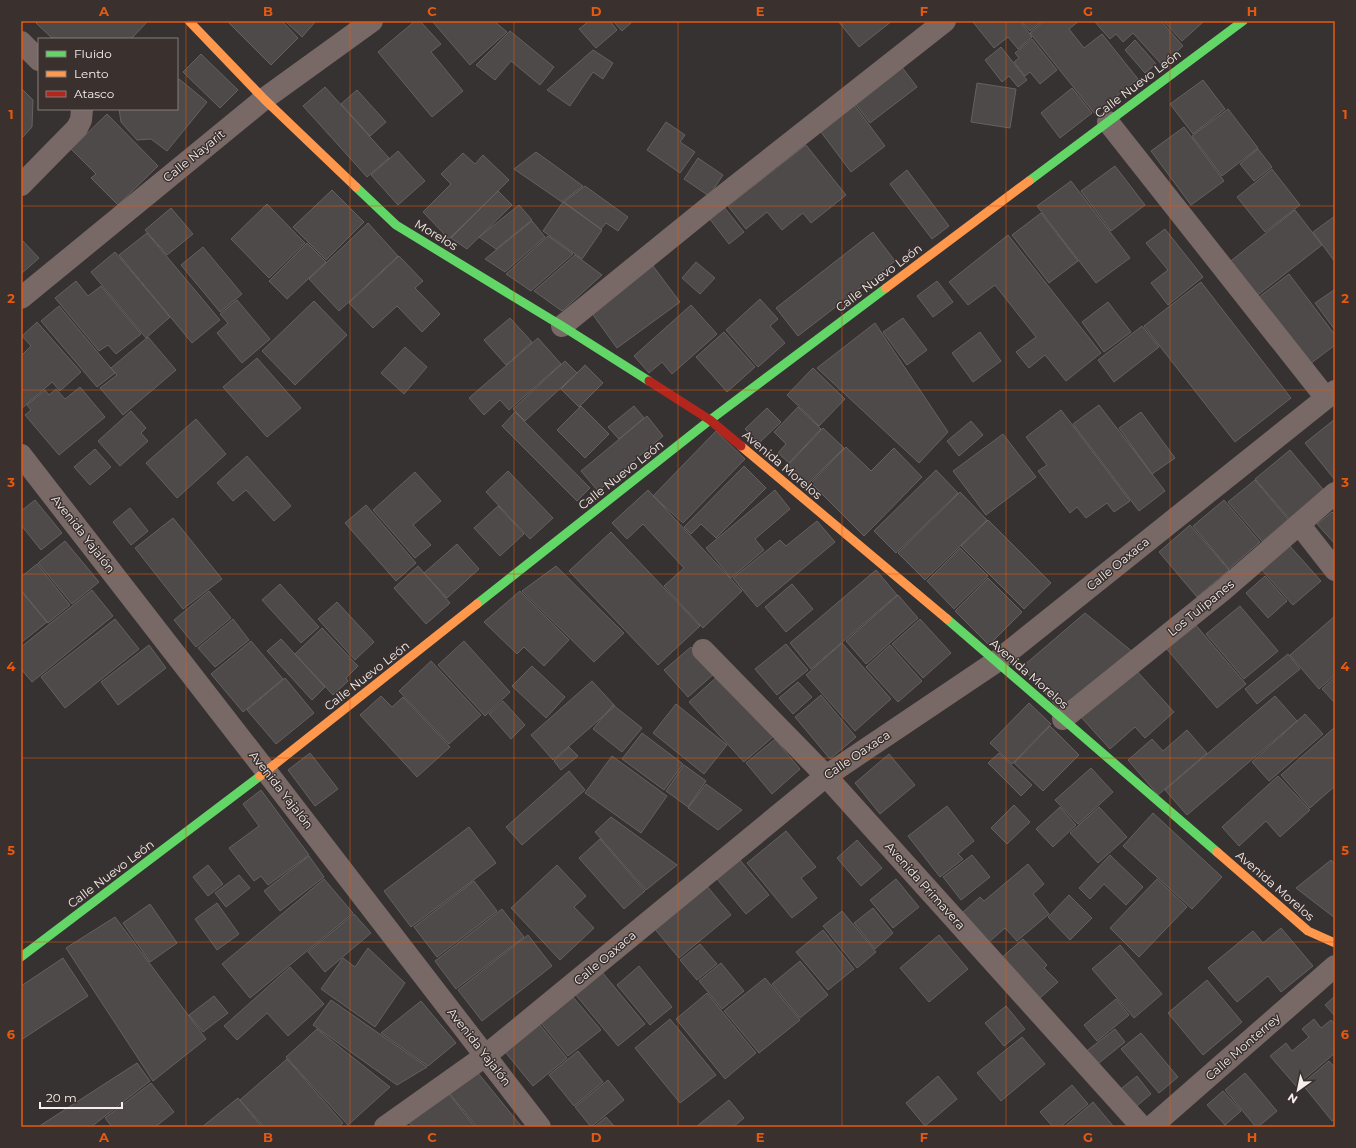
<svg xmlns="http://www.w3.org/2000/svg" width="1356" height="1148" font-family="Montserrat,sans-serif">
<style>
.building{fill:#4e4a4a;stroke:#656160}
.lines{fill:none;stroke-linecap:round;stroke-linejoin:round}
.street{stroke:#786967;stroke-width:22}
.fast{stroke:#63d668;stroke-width:9}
.slow{stroke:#ff974d;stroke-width:9}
.jam{stroke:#b3261e;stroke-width:9}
.grid{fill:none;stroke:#e8590c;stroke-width:1;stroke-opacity:0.55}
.labels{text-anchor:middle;stroke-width:3;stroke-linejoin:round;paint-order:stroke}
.street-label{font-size:12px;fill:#f6efee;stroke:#3a312f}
.neatline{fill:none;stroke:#e8590c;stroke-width:1.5}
.grid-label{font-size:13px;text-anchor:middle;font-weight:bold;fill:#e8590c}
</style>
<rect width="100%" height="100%" fill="#373232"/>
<path class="building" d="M 38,21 L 148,21 L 131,39 L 53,39 L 36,23 Z
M 227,21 L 282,21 L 298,38 L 271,65 Z
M 285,21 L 316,21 L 302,37 Z
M 415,21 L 420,21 L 441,44 L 431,52 L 463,91 L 432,117 L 378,52 Z
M 432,21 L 494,21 L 507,32 L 470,65 Z
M 589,21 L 610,21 L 617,30 L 596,48 L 579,29 Z
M 613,21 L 633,21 L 622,31 Z
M 838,21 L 892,21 L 859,47 Z
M 972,21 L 1020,21 L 1032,37 L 1018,49 L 1008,37 L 994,48 Z
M 1021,21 L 1042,21 L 1030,31 Z
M 1044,21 L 1079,21 L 1069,29 L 1084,48 L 1102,34 L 1138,79 L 1095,114 L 1030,33 Z
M 1094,21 L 1161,21 L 1183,46 L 1162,65 L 1133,33 L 1123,42 L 1116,34 L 1110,39 Z
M 1163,21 L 1203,21 L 1203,22 L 1182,41 Z
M 510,31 L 554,67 L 540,85 L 511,61 L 495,80 L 476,65 Z
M 1032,39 L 1057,70 L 1040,84 L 1030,72 L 1025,76 L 1014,62 L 1019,58 L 1015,53 Z
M 1135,40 L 1156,64 L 1145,73 L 1125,50 Z
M 1001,47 L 1027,80 L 1018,87 L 1009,76 L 1002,82 L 985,60 Z
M 593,50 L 613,63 L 603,79 L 593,72 L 570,106 L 547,90 Z
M 201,54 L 238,90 L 220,108 L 183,72 Z
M 901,66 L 917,87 L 870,123 L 854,102 Z
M 179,79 L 207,102 L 167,151 L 151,139 L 137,140 L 121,122 L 119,109 L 177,109 L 177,82 Z
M 1203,80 L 1225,109 L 1193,134 L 1170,104 Z
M 977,83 L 1016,89 L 1010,128 L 971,122 Z
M 325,87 L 389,158 L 367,177 L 303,106 Z
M 21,88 L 33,100 L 32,127 L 21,139 Z
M 1072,88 L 1092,113 L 1060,138 L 1041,113 Z
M 357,90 L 386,122 L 370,136 L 341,104 Z
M 852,102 L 885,146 L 851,172 L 818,128 Z
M 1228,109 L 1258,148 L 1222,176 L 1192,136 Z
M 107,114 L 158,166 L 118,205 L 91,178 L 96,174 L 71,149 Z
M 666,122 L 685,135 L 680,142 L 695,152 L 680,173 L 647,150 Z
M 1184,127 L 1224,181 L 1191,205 L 1151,151 Z
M 806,145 L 846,195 L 811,223 L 803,213 L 782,230 L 767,212 L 746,229 L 728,206 Z
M 1258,149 L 1272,167 L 1254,181 L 1240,164 Z
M 398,151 L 425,181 L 398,205 L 371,175 Z
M 536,152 L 583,186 L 562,202 L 514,169 Z
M 463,153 L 475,164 L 483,155 L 509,180 L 449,239 L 423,212 L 451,184 L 441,174 Z
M 698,158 L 723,175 L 709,196 L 684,179 Z
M 1115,166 L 1145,205 L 1111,231 L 1081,191 Z
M 1272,169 L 1300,205 L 1265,232 L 1237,197 Z
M 907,170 L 949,226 L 932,239 L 890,184 Z
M 1071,181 L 1130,258 L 1096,283 L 1037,206 Z
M 585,186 L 628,217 L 618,231 L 606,223 L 601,229 L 564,202 Z
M 332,190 L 364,222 L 326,260 L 293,227 Z
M 498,191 L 512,205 L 467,249 L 451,238 Z
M 563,202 L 602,230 L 582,259 L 543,231 Z
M 267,204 L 305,243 L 269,278 L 231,239 Z
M 519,205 L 532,220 L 496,249 L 479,237 Z
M 724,207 L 744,232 L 729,244 L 709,218 Z
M 171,208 L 193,234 L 167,255 L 145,230 Z
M 1295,210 L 1322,245 L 1254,298 L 1227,264 Z
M 1041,213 L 1078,261 L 1049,283 L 1012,235 Z
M 1335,216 L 1335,262 L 1313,232 Z
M 532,221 L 545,237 L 505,272 L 485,259 Z
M 368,223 L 398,256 L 339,311 L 309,279 Z
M 1165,229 L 1203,277 L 1168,305 L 1151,283 L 1168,270 L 1146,243 Z
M 873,232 L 895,261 L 798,336 L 776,308 Z
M 147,233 L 220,320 L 192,343 L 119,255 Z
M 1008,235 L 1101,353 L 1066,381 L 1045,355 L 1029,368 L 1016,352 L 1036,337 L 995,285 L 968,305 L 949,282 Z
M 548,236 L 573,254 L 531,291 L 506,274 Z
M 21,239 L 39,258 L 21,274 Z
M 307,243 L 326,262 L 287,299 L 269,281 Z
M 203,247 L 242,294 L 220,312 L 181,265 Z
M 115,252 L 170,317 L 146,338 L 91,272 Z
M 575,255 L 602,275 L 562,311 L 534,291 Z
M 399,256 L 423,281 L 415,288 L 440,314 L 422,332 L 397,306 L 373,328 L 349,303 Z
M 650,262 L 680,302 L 617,348 L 588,308 Z
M 696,262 L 715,278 L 700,294 L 682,278 Z
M 1289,274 L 1335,335 L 1335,345 L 1310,364 L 1259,297 Z
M 76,281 L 88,296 L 101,286 L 141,334 L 116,354 L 108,345 L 99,351 L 55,298 Z
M 937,281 L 953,302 L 933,317 L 917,296 Z
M 1201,282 L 1291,398 L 1235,442 L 1144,326 Z
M 1334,290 L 1335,291 L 1335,330 L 1315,303 Z
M 760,299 L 778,319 L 770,326 L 785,343 L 758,367 L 726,330 Z
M 237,300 L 270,339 L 242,363 L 217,333 L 228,323 L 220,314 Z
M 314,301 L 347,335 L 295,385 L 262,351 Z
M 1108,302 L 1131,332 L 1104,352 L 1082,322 Z
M 691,305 L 717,334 L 672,374 L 662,362 L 649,373 L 634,356 Z
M 59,306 L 115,373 L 97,387 L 41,321 Z
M 510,318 L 532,342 L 506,365 L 484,340 Z
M 903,318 L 927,350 L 907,365 L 883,332 Z
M 37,322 L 81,372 L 60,391 L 52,382 L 21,409 L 21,356 L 31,346 L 22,336 Z
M 875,323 L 948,432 L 919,463 L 817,368 Z
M 1142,326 L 1159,347 L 1114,382 L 1098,360 Z
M 724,332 L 755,367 L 727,392 L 696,357 Z
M 980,332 L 1001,361 L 973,382 L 952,353 Z
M 148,337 L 176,370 L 123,415 L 100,388 L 117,375 L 111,368 Z
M 538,338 L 561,364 L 509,410 L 500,400 L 484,415 L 469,398 Z
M 405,347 L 427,367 L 404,394 L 381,373 Z
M 257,358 L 301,408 L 267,437 L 223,387 Z
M 565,361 L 577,373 L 525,421 L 513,409 Z
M 585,365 L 603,383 L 579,407 L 561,389 Z
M 813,368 L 845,399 L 819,426 L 787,395 Z
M 80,387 L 105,417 L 59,455 L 25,415 L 31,410 L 27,405 L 45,390 L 49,395 L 56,389 L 65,399 Z
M 1099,405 L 1165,491 L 1139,511 L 1073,424 Z
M 581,406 L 609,434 L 585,458 L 557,430 Z
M 634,406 L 644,418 L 619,439 L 608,427 Z
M 798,407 L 821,429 L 789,463 L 778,453 L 786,444 L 774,432 Z
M 767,408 L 781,422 L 759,443 L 745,429 Z
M 1061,410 L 1130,501 L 1114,512 L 1107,503 L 1086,518 L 1077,507 L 1070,513 L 1038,471 L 1047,465 L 1026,437 Z
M 131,411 L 146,428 L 141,433 L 148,441 L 120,466 L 98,441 Z
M 515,412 L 590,488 L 577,501 L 502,426 Z
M 1141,412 L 1175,458 L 1152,474 L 1119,428 Z
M 647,416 L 663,436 L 598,491 L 581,471 Z
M 196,419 L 226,454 L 177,498 L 146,463 Z
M 1335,419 L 1335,480 L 1305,443 Z
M 971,421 L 983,435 L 959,456 L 947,441 Z
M 823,428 L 844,448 L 808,484 L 788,465 Z
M 716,431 L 745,459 L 683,523 L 653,496 Z
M 1003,434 L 1036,477 L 986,515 L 953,471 Z
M 846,447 L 871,471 L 894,448 L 922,477 L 864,536 L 811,483 Z
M 95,449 L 111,467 L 90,485 L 74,467 Z
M 1290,450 L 1327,494 L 1293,523 L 1255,479 Z
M 247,456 L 291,506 L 274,521 L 246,490 L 233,501 L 217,483 Z
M 744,466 L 766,488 L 716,538 L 701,524 L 691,534 L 684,527 Z
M 936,470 L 958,493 L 896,553 L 874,531 Z
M 508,471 L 553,518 L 530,539 L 486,492 Z
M 415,472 L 441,501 L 413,525 L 431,545 L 415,558 L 373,510 Z
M 1255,480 L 1293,525 L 1267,547 L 1228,502 Z
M 648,490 L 742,591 L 703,628 L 664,586 L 684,568 L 643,524 L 627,539 L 612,523 Z
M 775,490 L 790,509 L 755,539 L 764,550 L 731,578 L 706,548 Z
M 960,492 L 987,520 L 925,580 L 898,553 Z
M 35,500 L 62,533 L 41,550 L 21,525 L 21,511 Z
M 1224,500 L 1260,542 L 1229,569 L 1193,526 Z
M 366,505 L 416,563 L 396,581 L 345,523 Z
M 498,506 L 524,534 L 500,556 L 474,528 Z
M 130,508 L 148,531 L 131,545 L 113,522 Z
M 1332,512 L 1335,515 L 1335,544 L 1317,524 Z
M 173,518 L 222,579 L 183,609 L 135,548 Z
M 988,520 L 1051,583 L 1024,609 L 961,546 Z
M 817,521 L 835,542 L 757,607 L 733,578 L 780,540 L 786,546 Z
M 1190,525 L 1229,570 L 1197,597 L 1159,552 Z
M 611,532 L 700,626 L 658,665 L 569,571 Z
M 65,541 L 99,582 L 72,604 L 38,563 Z
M 457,544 L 479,569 L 447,598 L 424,573 Z
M 1288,544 L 1321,581 L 1293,605 L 1260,568 Z
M 960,548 L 988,576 L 954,609 L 927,581 Z
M 37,564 L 70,605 L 48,623 L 21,590 L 21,577 Z
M 418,566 L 450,603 L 426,624 L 394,588 Z
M 556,566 L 624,633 L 594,662 L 522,591 Z
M 876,570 L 897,595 L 811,669 L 790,643 Z
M 1265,576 L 1287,601 L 1268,618 L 1246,593 Z
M 988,578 L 1022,612 L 989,645 L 955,611 Z
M 280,584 L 319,627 L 301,643 L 262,600 Z
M 792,584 L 813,609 L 786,632 L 765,607 Z
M 92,590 L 113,616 L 32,682 L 21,669 L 21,647 Z
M 21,591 L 47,622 L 22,642 L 21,641 Z
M 209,591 L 231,618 L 196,647 L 174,620 Z
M 520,591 L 569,640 L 544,666 L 524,647 L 517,654 L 484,622 Z
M 898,595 L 918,618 L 866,664 L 846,641 Z
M 337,602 L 374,642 L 355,660 L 318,619 Z
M 1240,606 L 1278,651 L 1244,679 L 1206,634 Z
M 1085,613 L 1134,653 L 1063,714 L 1022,667 Z
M 1335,616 L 1335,675 L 1319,689 L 1290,655 Z
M 115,619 L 139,649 L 65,708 L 41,677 Z
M 233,619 L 249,640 L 215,667 L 198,648 Z
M 920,619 L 951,653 L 923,678 L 892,644 Z
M 1194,623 L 1246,684 L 1217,708 L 1165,647 Z
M 322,628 L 358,666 L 346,678 L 348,681 L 333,695 L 295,654 Z
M 281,639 L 325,687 L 312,700 L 267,651 Z
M 251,641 L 283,679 L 243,712 L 211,674 Z
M 464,641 L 510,692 L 485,716 L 438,665 Z
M 842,643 L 891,699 L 855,731 L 806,675 Z
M 786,644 L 808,670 L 777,695 L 755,669 Z
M 149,645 L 166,668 L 118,705 L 101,682 Z
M 890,645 L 922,681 L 898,702 L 866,667 Z
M 691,647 L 715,673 L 688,697 L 664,670 Z
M 1288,654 L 1300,669 L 1257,704 L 1245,689 Z
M 431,661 L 481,715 L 449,744 L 399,691 Z
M 532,666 L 565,697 L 546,718 L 512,686 Z
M 1134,668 L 1174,712 L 1145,738 L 1135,727 L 1110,749 L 1080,716 Z
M 719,675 L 774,736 L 744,762 L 689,702 Z
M 1335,677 L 1335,703 L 1322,689 Z
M 285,678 L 314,713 L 276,744 L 247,710 Z
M 592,681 L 615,706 L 553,760 L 531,735 Z
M 798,682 L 812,697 L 793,714 L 779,698 Z
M 821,695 L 856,737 L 830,759 L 795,717 Z
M 381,696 L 392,707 L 403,697 L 450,747 L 417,777 L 360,715 Z
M 1275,696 L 1297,721 L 1187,815 L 1165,790 Z
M 503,701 L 525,725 L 511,739 L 489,714 Z
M 1029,703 L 1051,724 L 1012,764 L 990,743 Z
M 676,704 L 727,745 L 704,774 L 653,733 Z
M 613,705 L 642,728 L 622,752 L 593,729 Z
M 1305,714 L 1323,734 L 1269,781 L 1252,762 Z
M 1050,726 L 1079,755 L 1043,791 L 1014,763 Z
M 1335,727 L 1335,786 L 1310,808 L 1281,775 Z
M 1187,730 L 1207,753 L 1158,795 L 1128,760 L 1152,739 L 1163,751 Z
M 642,733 L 683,764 L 664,790 L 622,759 Z
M 775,739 L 800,769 L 772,794 L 746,763 Z
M 569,747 L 578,756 L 561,770 L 554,761 Z
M 310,753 L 338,789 L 315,806 L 288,770 Z
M 999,753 L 1032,785 L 1021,796 L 988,763 Z
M 889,754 L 915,785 L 880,814 L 855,783 Z
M 612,756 L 667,796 L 641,833 L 585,793 Z
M 684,765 L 706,781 L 688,807 L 666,791 Z
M 1091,768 L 1113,792 L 1078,824 L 1055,800 Z
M 569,771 L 585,790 L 522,845 L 506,827 Z
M 1278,776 L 1310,810 L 1280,837 L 1266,821 L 1239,846 L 1222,827 Z
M 706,784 L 742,810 L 718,830 L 688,808 Z
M 261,790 L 309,855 L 268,885 L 261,876 L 254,881 L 229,848 L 259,826 L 243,804 Z
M 1014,805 L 1030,822 L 1007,844 L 991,828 Z
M 947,806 L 974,841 L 958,854 L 963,859 L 940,877 L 908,836 Z
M 1060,807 L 1076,825 L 1053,847 L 1036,829 Z
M 1099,807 L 1127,837 L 1098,863 L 1070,833 Z
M 1153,813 L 1222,877 L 1192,909 L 1123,846 Z
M 611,817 L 677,865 L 646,890 L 595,832 Z
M 469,827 L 496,863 L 411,927 L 384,891 Z
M 786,831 L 816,867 L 801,878 L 817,898 L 792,918 L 747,863 Z
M 600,839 L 645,891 L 624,909 L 579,858 Z
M 857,840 L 882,868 L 861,886 L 837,858 Z
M 972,855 L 990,877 L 961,900 L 943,877 Z
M 1110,855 L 1143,887 L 1126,905 L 1104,884 L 1090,899 L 1079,888 Z
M 309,856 L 324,877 L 280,911 L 264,891 Z
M 740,860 L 769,895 L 746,914 L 717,879 Z
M 1331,860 L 1335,865 L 1335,918 L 1296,888 Z
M 1028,864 L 1044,884 L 1033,894 L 1049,914 L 1017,941 L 1005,928 L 989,942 L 963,912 L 980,897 L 984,901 Z
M 208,865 L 223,884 L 208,896 L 193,877 Z
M 557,865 L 586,896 L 574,907 L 594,928 L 560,960 L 511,908 Z
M 239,875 L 250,888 L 226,907 L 215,893 Z
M 324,879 L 353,913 L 250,998 L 222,964 Z
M 896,879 L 919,907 L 893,928 L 870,900 Z
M 1157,879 L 1187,907 L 1139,957 L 1110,928 Z
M 474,881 L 497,911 L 437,957 L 414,927 Z
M 706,885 L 731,915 L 679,958 L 654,928 Z
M 1069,895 L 1092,918 L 1070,940 L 1048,917 Z
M 217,903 L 239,934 L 217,950 L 195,919 Z
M 150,904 L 177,943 L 150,962 L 123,923 Z
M 873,908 L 893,933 L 875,949 L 854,923 Z
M 502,909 L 524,937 L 456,989 L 435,961 Z
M 842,911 L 876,952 L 857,968 L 823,926 Z
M 354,914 L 371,933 L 325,972 L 308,952 Z
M 115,917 L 206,1039 L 153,1081 L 66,948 Z
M 1281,928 L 1313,966 L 1281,992 L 1268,976 L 1237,1002 L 1208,968 L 1253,931 L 1263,943 Z
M 823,930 L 854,969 L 828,990 L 796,952 Z
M 528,935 L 552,966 L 482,1021 L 458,990 Z
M 939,935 L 968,969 L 929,1002 L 900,968 Z
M 1023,939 L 1047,965 L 1044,968 L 1058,982 L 1039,999 L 1001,958 Z
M 700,944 L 717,964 L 697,980 L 680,960 Z
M 1120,945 L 1162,994 L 1134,1018 L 1092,969 Z
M 368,948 L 405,983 L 375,1027 L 321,989 L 343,958 L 355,967 Z
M 63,958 L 88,996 L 21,1040 L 21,986 Z
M 800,961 L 828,995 L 800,1018 L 772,984 Z
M 721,963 L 744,991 L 722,1009 L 699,981 Z
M 597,966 L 645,1024 L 618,1046 L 570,988 Z
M 639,966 L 672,1007 L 650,1025 L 617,985 Z
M 290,967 L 324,1004 L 288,1036 L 267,1013 L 237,1040 L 224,1026 Z
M 765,978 L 800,1020 L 759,1053 L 724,1011 Z
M 1207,980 L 1242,1022 L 1203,1055 L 1168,1013 Z
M 568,991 L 601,1030 L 568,1056 L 536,1017 Z
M 707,993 L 756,1053 L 725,1079 L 676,1019 Z
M 214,996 L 228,1013 L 203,1032 L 189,1015 Z
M 1335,996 L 1335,1016 L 1325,1005 Z
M 1116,999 L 1129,1015 L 1097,1041 L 1084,1025 Z
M 331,1000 L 427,1067 L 397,1085 L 313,1025 Z
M 421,1001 L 456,1043 L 428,1066 L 381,1033 Z
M 1006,1006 L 1025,1029 L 1004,1046 L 985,1023 Z
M 535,1019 L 567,1058 L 533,1086 L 501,1047 Z
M 670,1019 L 716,1075 L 680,1103 L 635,1048 Z
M 1314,1019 L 1321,1028 L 1331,1020 L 1335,1025 L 1335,1053 L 1296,1086 L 1270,1056 L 1286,1043 L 1292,1051 L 1309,1037 L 1302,1029 Z
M 317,1029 L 390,1087 L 348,1125 L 286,1057 Z
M 1115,1029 L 1125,1042 L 1094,1067 L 1084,1053 Z
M 1141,1033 L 1178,1077 L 1159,1093 L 1121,1049 Z
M 1022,1037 L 1045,1064 L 1001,1101 L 977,1073 Z
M 578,1051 L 603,1082 L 574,1106 L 549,1075 Z
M 287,1059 L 343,1123 L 338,1127 L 264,1127 L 240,1100 Z
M 1329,1061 L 1335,1068 L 1335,1119 L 1332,1121 L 1302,1084 Z
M 137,1063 L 150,1081 L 91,1127 L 38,1127 Z
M 473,1067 L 522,1127 L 477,1127 L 446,1089 Z
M 1245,1073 L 1277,1111 L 1258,1127 L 1256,1127 L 1225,1090 Z
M 938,1076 L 957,1099 L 925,1126 L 906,1103 Z
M 1137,1076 L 1151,1094 L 1132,1110 L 1117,1092 Z
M 608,1080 L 624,1100 L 591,1127 L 575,1107 Z
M 151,1083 L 174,1112 L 155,1127 L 112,1127 L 105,1118 Z
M 1072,1085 L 1088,1104 L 1060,1127 L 1053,1127 L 1040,1112 Z
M 445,1089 L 475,1127 L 414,1127 L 405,1120 Z
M 1223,1091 L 1241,1111 L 1225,1125 L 1207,1105 Z
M 238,1098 L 262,1127 L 202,1127 Z
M 729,1100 L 744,1118 L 733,1127 L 696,1127 Z
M 1093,1102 L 1114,1127 L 1064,1127 Z
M 606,1117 L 615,1127 L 594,1127 Z"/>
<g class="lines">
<path class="street" d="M 21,42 L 39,60
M 1108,122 L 1326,398
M 21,185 L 77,128 L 81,120 L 82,109
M 21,298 L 264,99 L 372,21
M 562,326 L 710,206 L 945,21
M 21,455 L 266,771 L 540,1127
M 1299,524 L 1335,570
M 703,650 L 826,776 L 1142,1127
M 1063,719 L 1222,591 L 1335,493
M 385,1127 L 485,1056 L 826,776 L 997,661 L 1335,391
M 1151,1127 L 1335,966"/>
<path class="fast" d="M 1029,181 L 1243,21
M 356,187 L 396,225 L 562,326 L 649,381
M 477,604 L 710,420 L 886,288
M 947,619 L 1217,852
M 21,957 L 260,776"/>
<path class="slow" d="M 189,21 L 264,99 L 356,187
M 886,288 L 1029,181
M 741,446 L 947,619
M 260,776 L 477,604
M 1217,852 L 1308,931 L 1335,943"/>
<path class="jam" d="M 649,381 L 710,420 L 741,446"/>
</g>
<path class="grid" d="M 186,21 L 186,1127M 350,21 L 350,1127M 514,21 L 514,1127M 678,21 L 678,1127M 842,21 L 842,1127M 1006,21 L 1006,1127M 1170,21 L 1170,1127M 21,206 L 1335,206M 21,390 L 1335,390M 21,574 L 1335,574M 21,758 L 1335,758M 21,942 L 1335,942"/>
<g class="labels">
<g class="street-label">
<text transform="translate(1138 84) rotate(-37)" y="4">Calle Nuevo León</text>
<text transform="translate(194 156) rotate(-39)" y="4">Calle Nayarit</text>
<text transform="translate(436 235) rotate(31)" y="4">Morelos</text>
<text transform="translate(879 278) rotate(-37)" y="4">Calle Nuevo León</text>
<text transform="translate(782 465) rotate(40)" y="4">Avenida Morelos</text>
<text transform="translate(621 475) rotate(-38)" y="4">Calle Nuevo León</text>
<text transform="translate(83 534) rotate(52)" y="4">Avenida Yajalón</text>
<text transform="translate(1118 564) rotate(-39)" y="4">Calle Oaxaca</text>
<text transform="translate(1201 608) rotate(-39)" y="4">Los Tulipanes</text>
<text transform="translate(1029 674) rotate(41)" y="4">Avenida Morelos</text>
<text transform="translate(367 676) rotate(-38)" y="4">Calle Nuevo León</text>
<text transform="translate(857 755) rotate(-34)" y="4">Calle Oaxaca</text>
<text transform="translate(281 790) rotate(52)" y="4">Avenida Yajalón</text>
<text transform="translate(111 874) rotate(-37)" y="4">Calle Nuevo León</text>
<text transform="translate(925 886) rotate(48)" y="4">Avenida Primavera</text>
<text transform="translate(1275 886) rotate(41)" y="4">Avenida Morelos</text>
<text transform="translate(605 958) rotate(-40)" y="4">Calle Oaxaca</text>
<text transform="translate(479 1047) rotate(52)" y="4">Avenida Yajalón</text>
<text transform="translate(1243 1047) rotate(-41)" y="4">Calle Monterrey</text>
</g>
</g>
<rect width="1356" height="1148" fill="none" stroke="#3a312f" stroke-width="44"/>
<rect x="38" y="38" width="140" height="72" fill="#3a312f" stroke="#857d7b"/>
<rect x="46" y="51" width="20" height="6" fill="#63d668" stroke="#857d7b"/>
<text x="74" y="58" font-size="12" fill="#f6efee">Fluido</text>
<rect x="46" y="71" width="20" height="6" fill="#ff974d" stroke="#857d7b"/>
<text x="74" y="78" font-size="12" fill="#f6efee">Lento</text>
<rect x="46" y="91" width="20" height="6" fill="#b3261e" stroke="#857d7b"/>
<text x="74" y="98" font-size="12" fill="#f6efee">Atasco</text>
<g transform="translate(1298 1090) rotate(213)" stroke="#3a312f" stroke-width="3" paint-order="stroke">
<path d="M0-3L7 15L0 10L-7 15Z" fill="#f6efee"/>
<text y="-6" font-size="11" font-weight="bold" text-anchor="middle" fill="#f6efee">N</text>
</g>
<path d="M40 1102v6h82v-6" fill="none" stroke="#f6efee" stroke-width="2"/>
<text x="46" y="1102" font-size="12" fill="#f6efee" stroke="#3a312f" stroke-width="3" paint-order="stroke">20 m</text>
<rect x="22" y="22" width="1312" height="1104" class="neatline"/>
<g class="grid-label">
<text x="104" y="16">A</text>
<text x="268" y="16">B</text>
<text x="432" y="16">C</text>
<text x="596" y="16">D</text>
<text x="760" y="16">E</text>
<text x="924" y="16">F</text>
<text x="1088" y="16">G</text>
<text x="1252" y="16">H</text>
<text x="11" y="119">1</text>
<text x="1345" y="119">1</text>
<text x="11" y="303">2</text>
<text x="1345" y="303">2</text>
<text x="11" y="487">3</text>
<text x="1345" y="487">3</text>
<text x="11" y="671">4</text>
<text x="1345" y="671">4</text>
<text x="11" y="855">5</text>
<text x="1345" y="855">5</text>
<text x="11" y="1039">6</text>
<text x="1345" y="1039">6</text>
<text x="104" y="1142">A</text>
<text x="268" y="1142">B</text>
<text x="432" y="1142">C</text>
<text x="596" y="1142">D</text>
<text x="760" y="1142">E</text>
<text x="924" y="1142">F</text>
<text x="1088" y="1142">G</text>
<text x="1252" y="1142">H</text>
</g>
</svg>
